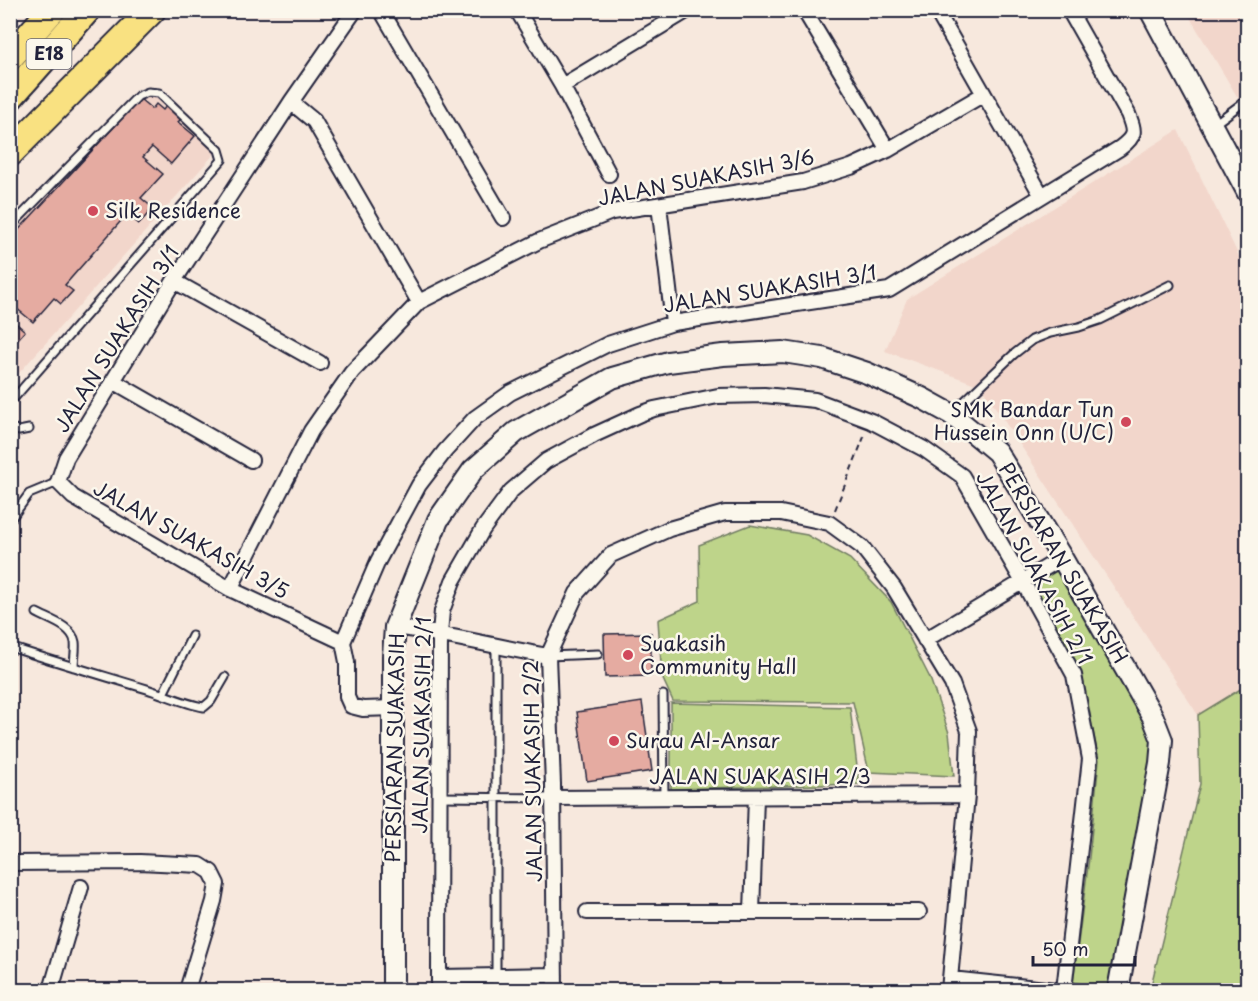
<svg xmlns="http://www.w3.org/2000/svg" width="1258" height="1001" font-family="'Playpen Sans',sans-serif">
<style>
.built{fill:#f2d6cb}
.green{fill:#bed48a;stroke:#707b62;stroke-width:1.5}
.building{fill:#e5aba1;stroke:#22223b;stroke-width:1.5}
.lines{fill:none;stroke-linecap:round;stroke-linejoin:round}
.lane-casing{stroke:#22223b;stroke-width:11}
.street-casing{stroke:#22223b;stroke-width:18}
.secondary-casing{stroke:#22223b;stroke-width:24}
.highway-casing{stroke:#22223b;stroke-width:30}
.path{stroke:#22223b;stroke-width:2;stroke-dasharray:6 4.5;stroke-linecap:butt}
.lane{stroke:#fbf7ec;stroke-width:7}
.street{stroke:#fbf7ec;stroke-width:14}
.secondary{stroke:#fbf7ec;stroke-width:20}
.highway{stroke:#f9e181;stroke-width:26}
.poi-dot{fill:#d1495b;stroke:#fbf7ec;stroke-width:2}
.labels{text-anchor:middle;stroke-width:5;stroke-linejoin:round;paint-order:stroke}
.shield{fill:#fbf7ec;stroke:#636270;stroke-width:1.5}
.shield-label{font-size:18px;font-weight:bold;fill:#22223b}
.street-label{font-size:20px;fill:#22223b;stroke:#fbf7ec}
.poi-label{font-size:20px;fill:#22223b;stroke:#fbf7ec;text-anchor:start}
</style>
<rect width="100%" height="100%" fill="#f7e8dd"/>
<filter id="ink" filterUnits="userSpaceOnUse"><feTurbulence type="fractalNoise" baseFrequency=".0167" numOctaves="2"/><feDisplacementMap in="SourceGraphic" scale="12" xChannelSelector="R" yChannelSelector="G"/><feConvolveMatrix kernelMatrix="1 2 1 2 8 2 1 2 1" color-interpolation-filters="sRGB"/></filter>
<g filter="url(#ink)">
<path class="built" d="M 1186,11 L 1247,11 L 1247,113 Z
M 148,95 L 158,96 L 216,152 L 11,382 L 11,233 L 139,98 Z
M 1178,130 L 1247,273 L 1247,685 L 1198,715 L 1029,458 L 981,386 L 885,351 L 907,299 Z"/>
<path class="green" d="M 750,525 L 807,535 L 850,559 L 891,602 L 930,678 L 949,733 L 954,776 L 869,772 L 853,702 L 673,701 L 662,677 L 658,620 L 700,601 L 699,545 Z
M 1060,567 L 1156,741 L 1111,990 L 1073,982 L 1089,858 L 1099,760 L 1081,673 L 1030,584 Z
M 1247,685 L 1247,990 L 1150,990 L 1200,784 L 1198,715 Z
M 671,703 L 850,707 L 859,784 L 671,789 Z"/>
<path class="building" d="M 140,99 L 152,109 L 156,104 L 163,110 L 167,105 L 182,118 L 178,122 L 195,136 L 171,164 L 152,147 L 143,157 L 163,174 L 141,198 L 153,208 L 139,224 L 127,214 L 65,285 L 73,291 L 61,304 L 54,298 L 33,322 L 10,303 L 10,239 Z
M 10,318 L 25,331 L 17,340 L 10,335 Z
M 651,633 L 651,676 L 605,677 L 604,634 Z
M 642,702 L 652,771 L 587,781 L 577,712 Z"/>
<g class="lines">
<defs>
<path id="lane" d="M 1213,125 L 1248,99
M 10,227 L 138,96 L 148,92 L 159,93 L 219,150 L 222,160 L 15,397 L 10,400
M 953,412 L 1014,354 L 1032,340 L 1050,333 L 1079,327 L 1100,320 L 1170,285
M 10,427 L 19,431 L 29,429
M 10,520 L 29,494 L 58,482
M 37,613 C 50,620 72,626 75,642 C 76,650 74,659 74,667
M 10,647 C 56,662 101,675 147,689 C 166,695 185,704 204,707 L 211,701 L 225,677
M 496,647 L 496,990
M 548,656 L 598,654
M 163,694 L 192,636
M 663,695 L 664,797
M 439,797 L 552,798"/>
<path id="street" d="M 381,10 L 503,218
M 517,10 L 562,86 L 609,174
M 804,10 L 888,150
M 936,10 L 1042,196
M 562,86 L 688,10
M 291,102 L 314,121 L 419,302
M 659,205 L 673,323
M 174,281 L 320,363
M 113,381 L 251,460
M 230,589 L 311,431 L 352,372 L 419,302 L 539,241 L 612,212 L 803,182 L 851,167 L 888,150 L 984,94
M 395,627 C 446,634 497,647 548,656
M 925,640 L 1062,558
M 343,642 L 230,589 L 73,497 L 58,482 L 66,458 L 174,281 L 291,102 L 355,10
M 393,708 L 363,709 L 351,706 L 347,697 L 347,662 L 343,642 L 378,561 L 419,485 L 445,451 L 475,418 L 510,393 L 608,344 L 673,323 L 889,290 L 1120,148 C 1136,136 1135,132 1128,114 L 1069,10
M 552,798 L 967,795
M 10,863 L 140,862 L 200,865 L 211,872 L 217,884 L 214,901 L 187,990
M 587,912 L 919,912
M 752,912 L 756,797
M 439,977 L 440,633 L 442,611 L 453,581 L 483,529 L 511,491 L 546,461 L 594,435 L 640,414 L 654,409 L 718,396 L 764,395 L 815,400 L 871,421 L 924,449 L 962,476 L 1023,582 L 1074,675 L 1090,759 L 1064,990
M 951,979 L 1056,990
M 51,990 L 81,887
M 439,990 L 439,977 L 555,975
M 555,990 L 553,784 L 548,656 L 577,593 L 611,555 L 669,529 L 725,513 L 781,513 L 829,523 L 862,547 L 894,588 L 952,684 L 969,731 L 967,795 L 949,990"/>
<path id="secondary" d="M 1150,10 L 1248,193
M 393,990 L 393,656 L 395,627 L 438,520 L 473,470 L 516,432 L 612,378 L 668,362 L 723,355 L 783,352 L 822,358 L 867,373 L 922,398 L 951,414 L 997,452 L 1062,558 L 1153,717 L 1162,740 L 1160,763 L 1118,990"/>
<path id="highway" d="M 10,57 L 52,10
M 10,97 L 87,10
M 10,153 L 152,10"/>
</defs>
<use href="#lane" class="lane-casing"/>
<use href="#street" class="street-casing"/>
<use href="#secondary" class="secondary-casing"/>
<use href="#highway" class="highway-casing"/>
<path class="path" d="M 835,510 L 866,432"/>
<use href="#lane" class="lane"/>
<use href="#street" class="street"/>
<use href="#secondary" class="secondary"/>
<use href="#highway" class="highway"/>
</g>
</g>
<g class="poi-dot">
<circle cx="93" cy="211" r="6"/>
<circle cx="1126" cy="422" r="6"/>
<circle cx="628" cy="655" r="6"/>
<circle cx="614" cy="741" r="6"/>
</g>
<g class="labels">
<rect class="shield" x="26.5" y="39" width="45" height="30" rx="4.5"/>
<g class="shield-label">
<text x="49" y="60">E18</text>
</g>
<g class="street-label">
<text transform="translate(706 178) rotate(-11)" y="7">JALAN SUAKASIH 3/6</text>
<text transform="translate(770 289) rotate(-9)" y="7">JALAN SUAKASIH 3/1</text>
<text transform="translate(117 339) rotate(-58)" y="7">JALAN SUAKASIH 3/1</text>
<text transform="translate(191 540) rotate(29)" y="7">JALAN SUAKASIH 3/5</text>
<text transform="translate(1063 563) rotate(59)" y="7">PERSIARAN SUAKASIH</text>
<text transform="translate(1034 568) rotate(61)" y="7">JALAN SUAKASIH 2/1</text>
<text transform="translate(422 725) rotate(-89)" y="7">JALAN SUAKASIH 2/1</text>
<text transform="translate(395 748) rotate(-89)" y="7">PERSIARAN SUAKASIH</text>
<text transform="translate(533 771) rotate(-91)" y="7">JALAN SUAKASIH 2/2</text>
<text x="760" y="784">JALAN SUAKASIH 2/3</text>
</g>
<g class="poi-label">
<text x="105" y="218">Silk Residence</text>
<text x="1114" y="417" text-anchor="end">SMK Bandar Tun<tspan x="1114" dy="23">Hussein Onn (U/C)</tspan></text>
<text x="640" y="651">Suakasih<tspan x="640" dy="23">Community Hall</tspan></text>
<text x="626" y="748">Surau Al-Ansar</text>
</g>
</g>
<rect width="1258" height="1001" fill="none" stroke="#fbf7ec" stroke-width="36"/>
<rect x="18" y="18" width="1222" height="965" fill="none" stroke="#22223b" stroke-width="2" filter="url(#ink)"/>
<path d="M1033 956v9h102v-9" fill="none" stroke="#22223b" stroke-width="3"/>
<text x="1042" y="956" font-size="18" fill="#22223b" stroke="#fbf7ec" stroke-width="4.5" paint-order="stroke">50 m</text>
</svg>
